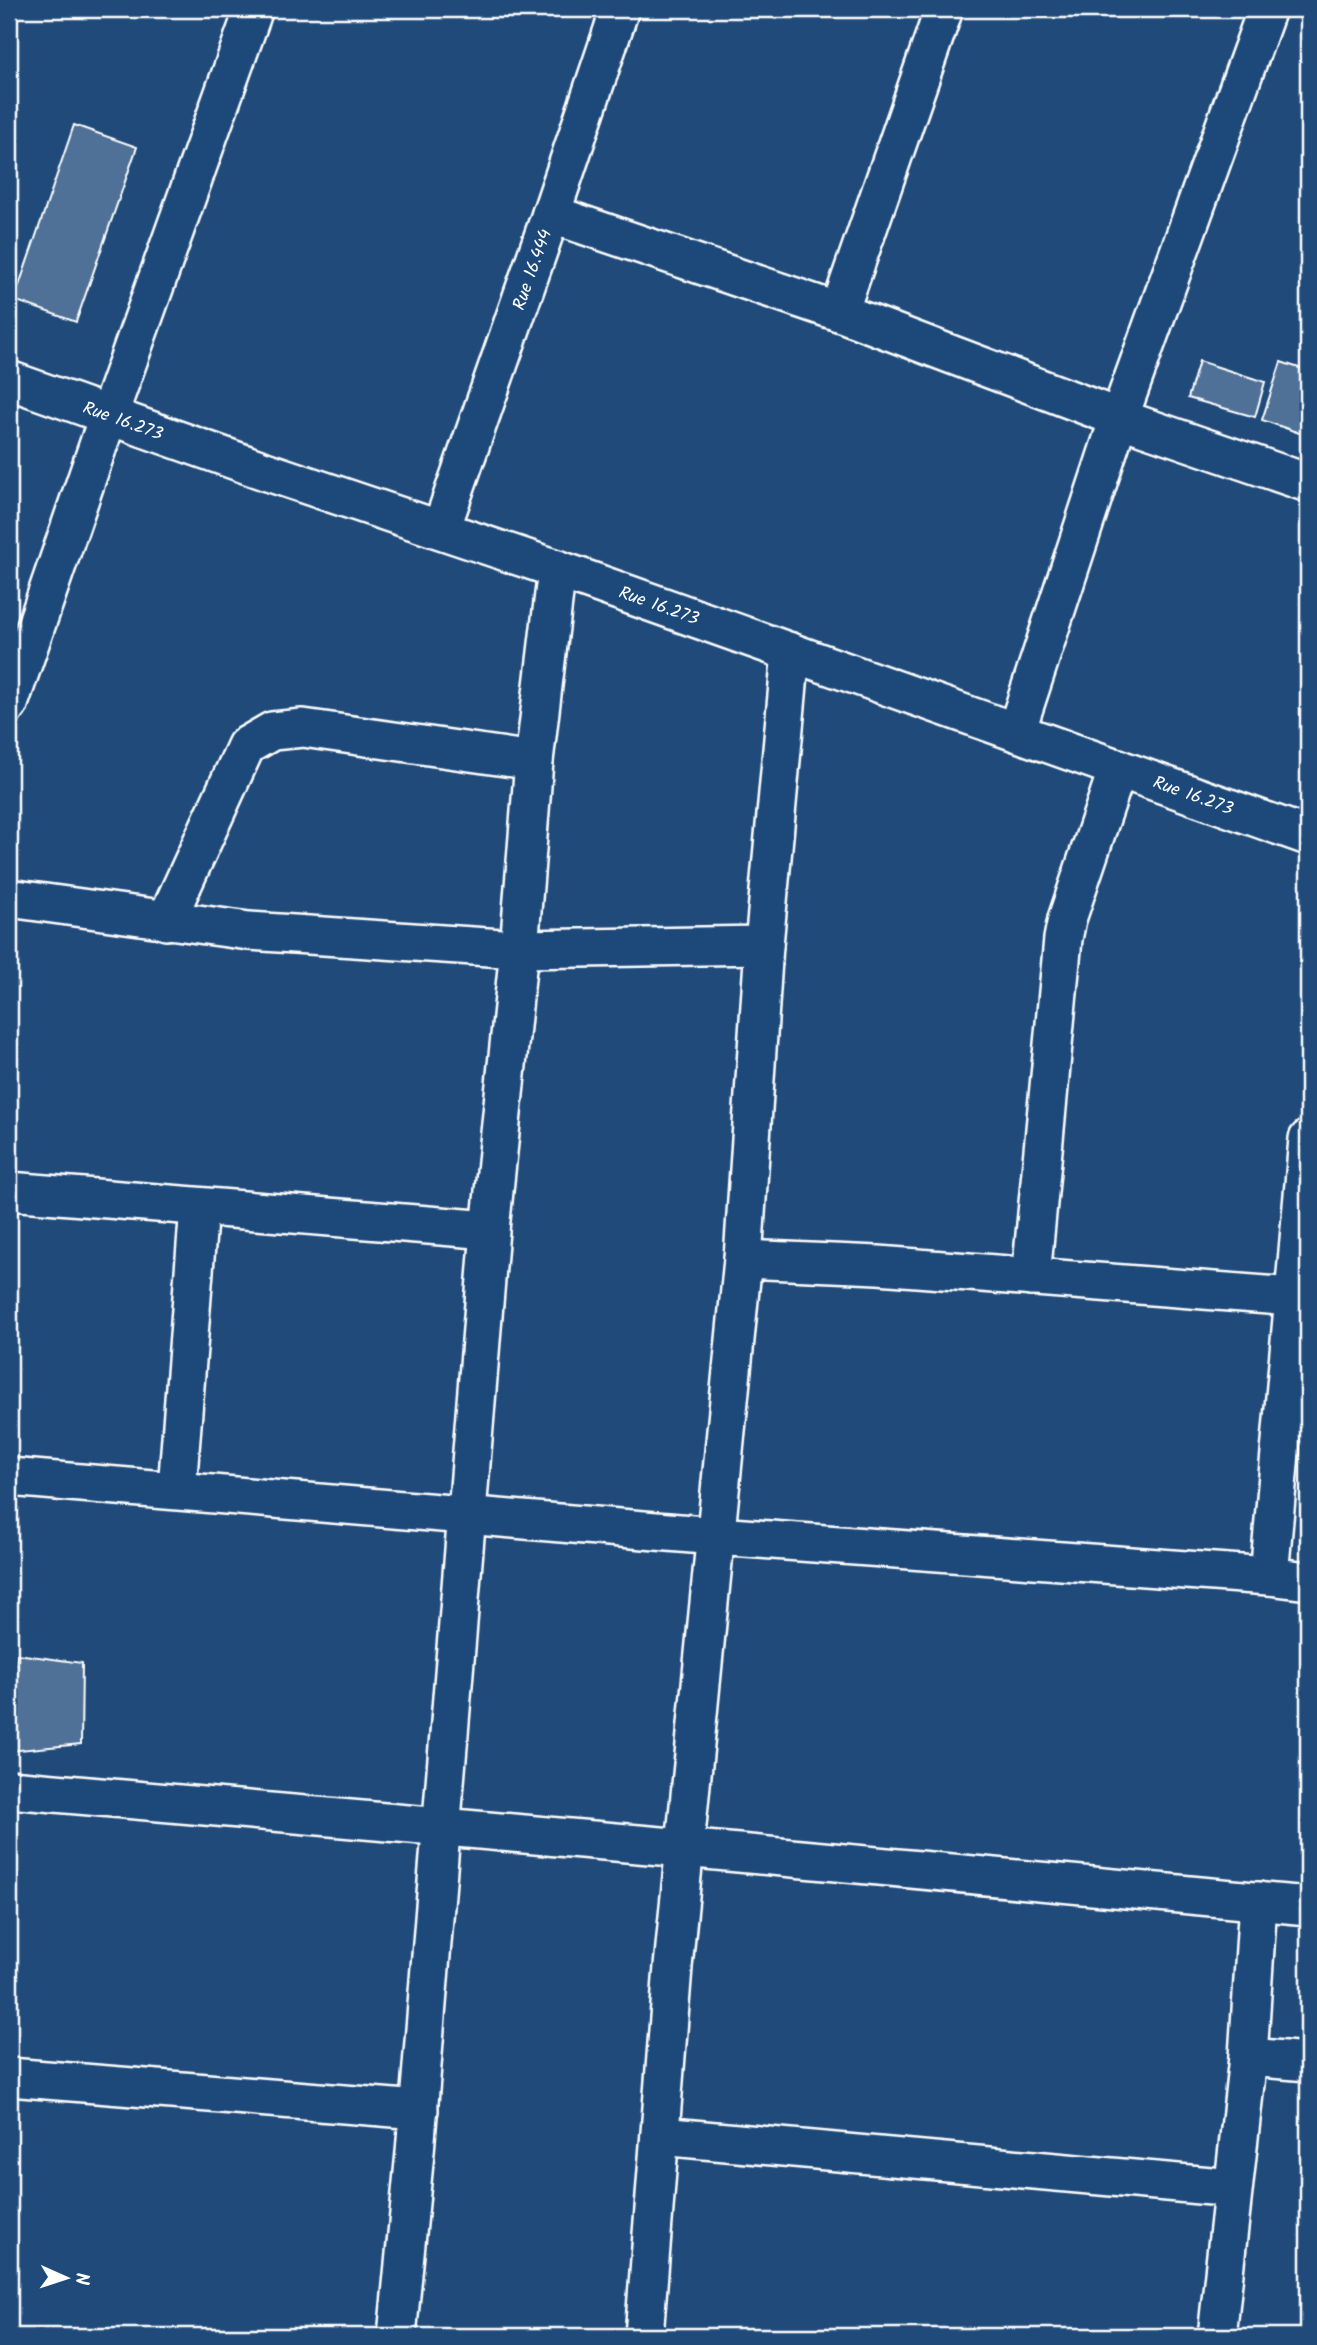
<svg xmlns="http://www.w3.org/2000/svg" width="1317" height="2345" font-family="Kalam,sans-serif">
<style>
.building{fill:#507197;stroke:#fff;stroke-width:2}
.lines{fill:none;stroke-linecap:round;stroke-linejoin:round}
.street-casing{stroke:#fff;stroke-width:42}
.street{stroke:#1f4a7a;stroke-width:37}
.labels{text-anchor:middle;stroke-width:6;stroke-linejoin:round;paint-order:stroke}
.street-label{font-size:18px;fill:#fff;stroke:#1f4a7a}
</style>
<rect width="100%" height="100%" fill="#1f4a7a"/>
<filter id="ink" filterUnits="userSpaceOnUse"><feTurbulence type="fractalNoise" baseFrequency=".0143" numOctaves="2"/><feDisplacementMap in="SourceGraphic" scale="14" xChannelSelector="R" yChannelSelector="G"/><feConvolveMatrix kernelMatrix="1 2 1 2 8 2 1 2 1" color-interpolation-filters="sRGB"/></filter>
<g filter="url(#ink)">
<path class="building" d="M 74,125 L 137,147 L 76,322 L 14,300 Z
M 1199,361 L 1265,382 L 1255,417 L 1188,398 Z
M 1281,362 L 1308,371 L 1308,436 L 1262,420 Z
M 17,1654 L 82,1663 L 81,1744 L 9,1751 L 9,1708 Z"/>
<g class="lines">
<defs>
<g id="street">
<path d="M 551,214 L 839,312 L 1119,418 L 1308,483"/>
<path d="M 839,312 L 944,9"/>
<path id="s1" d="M 9,380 L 265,471 L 557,569 L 1308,836"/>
<path id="s2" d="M 441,529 L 551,214 L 620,9"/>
<path d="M 9,704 L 109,414 L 254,9"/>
<path d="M 1016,732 L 1119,418 L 1267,9"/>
<path d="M 9,898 L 249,931 L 519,949 L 764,945"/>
<path d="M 166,921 L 246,746 L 272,731 L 303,728 L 534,761"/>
<path d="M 9,1191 L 490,1230"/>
<path d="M 743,1259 L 878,1265 L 1293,1297"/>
<path d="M 1031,1277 L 1063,939 L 1067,919 L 1118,768"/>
<path d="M 9,1477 L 716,1536 L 1269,1576 L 1308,1581"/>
<path d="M 177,1489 L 199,1207"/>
<path d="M 1269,1576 L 1308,1139"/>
<path d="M 9,1789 L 684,1848 L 1308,1906"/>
<path d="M 1248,2057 L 1308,2062"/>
<path d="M 9,2077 L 419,2110"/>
<path d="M 660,2136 L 1233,2188"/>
<path d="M 397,2336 L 415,2152 L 490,1230 L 519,949 L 534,761 L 557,569"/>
<path d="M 644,2336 L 673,1967 L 743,1259 L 764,945 L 791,652"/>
<path d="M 1217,2336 L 1248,2057 L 1258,1901"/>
</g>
</defs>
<use href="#street" class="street-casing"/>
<use href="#street" class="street"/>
</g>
</g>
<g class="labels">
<g class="street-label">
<text dy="6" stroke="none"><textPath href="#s2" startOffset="275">Rue 16.444</textPath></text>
<text dy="6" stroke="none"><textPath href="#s1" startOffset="121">Rue 16.273</textPath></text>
<text dy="6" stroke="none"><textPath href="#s1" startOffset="688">Rue 16.273</textPath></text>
<text dy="6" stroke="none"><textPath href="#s1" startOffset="1255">Rue 16.273</textPath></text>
</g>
</g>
<rect width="1317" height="2345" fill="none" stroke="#1f4a7a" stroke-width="35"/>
<rect x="18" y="18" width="1282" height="2310" fill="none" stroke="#fff" stroke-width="2.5" filter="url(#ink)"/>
<g transform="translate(66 2278) rotate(93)" stroke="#1f4a7a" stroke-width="5" paint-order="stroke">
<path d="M0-5L12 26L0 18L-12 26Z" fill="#ffffff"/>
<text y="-10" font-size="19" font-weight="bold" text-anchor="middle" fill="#ffffff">N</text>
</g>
</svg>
